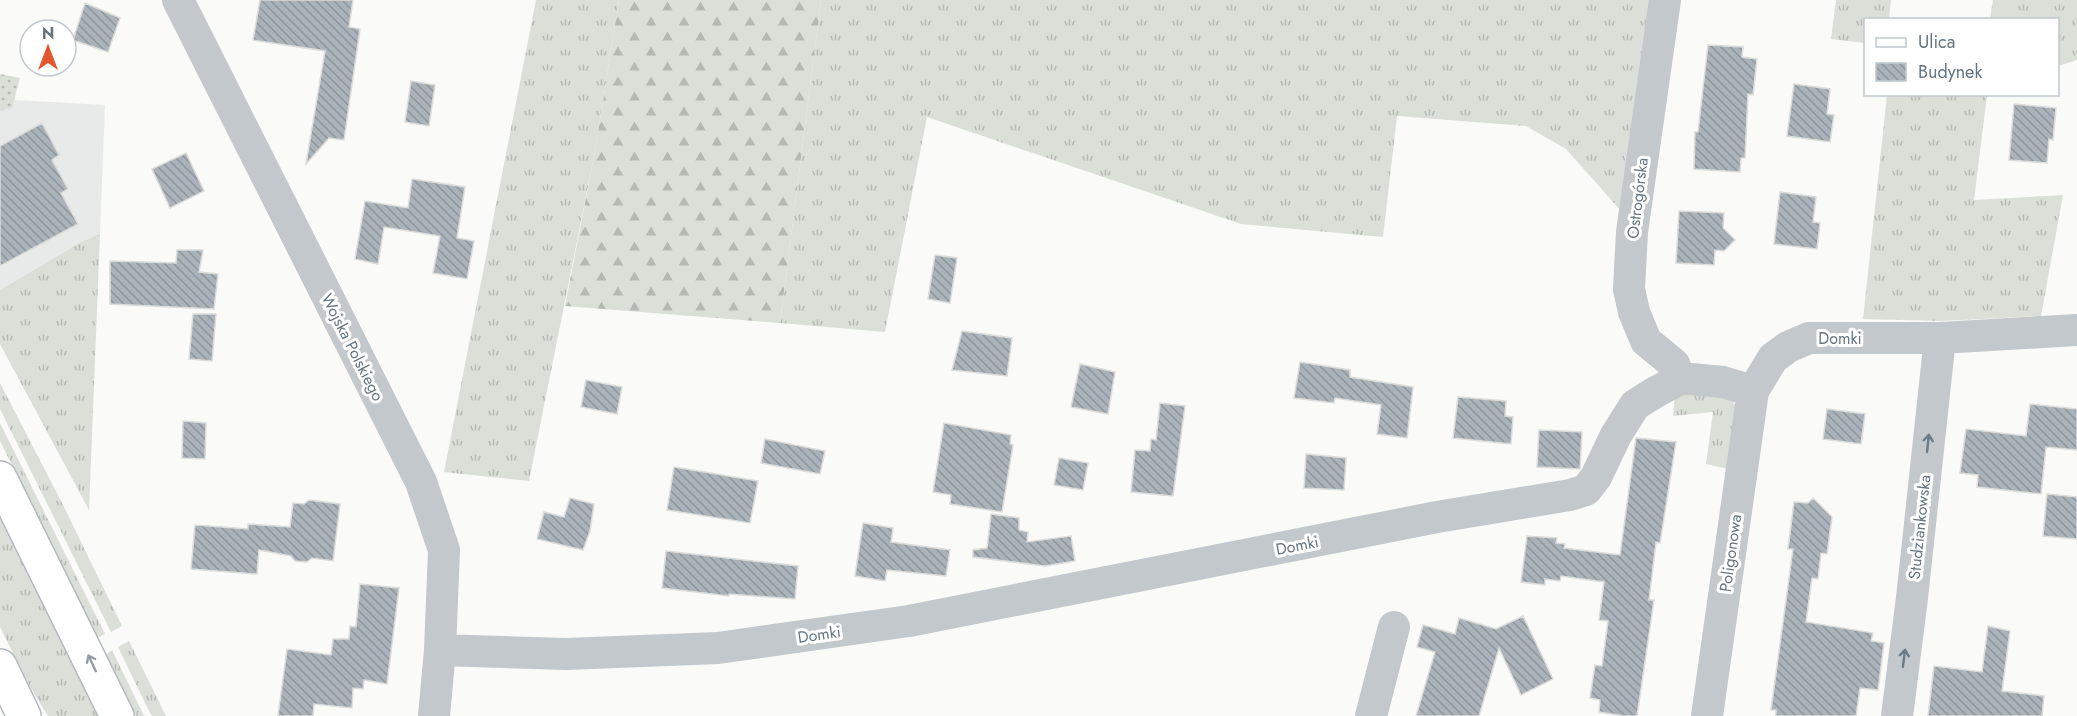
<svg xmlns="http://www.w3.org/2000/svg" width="2077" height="716" font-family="Jost,sans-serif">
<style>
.built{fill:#e8e9e9}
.grass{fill:url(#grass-tufts)}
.forest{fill:url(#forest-firs)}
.garden{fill:url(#garden-dots)}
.building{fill:url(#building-back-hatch);stroke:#dcdcda;stroke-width:1.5}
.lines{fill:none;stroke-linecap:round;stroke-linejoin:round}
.secondary-casing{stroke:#b3babf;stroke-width:36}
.minor{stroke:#c3c8cc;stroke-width:32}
.secondary{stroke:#fff;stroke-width:33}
.oneway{stroke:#6a7a87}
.oneway2{stroke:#939fa8}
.labels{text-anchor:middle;stroke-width:6;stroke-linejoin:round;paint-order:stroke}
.street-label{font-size:16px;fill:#657683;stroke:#fff}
</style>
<defs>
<pattern id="grass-tufts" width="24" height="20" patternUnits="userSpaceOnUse" patternTransform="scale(1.5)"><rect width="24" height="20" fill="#dadfd7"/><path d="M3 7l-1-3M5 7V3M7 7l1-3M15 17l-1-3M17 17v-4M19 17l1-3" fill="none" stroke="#b4b9b4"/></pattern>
<pattern id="forest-firs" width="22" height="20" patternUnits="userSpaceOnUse" patternTransform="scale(1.5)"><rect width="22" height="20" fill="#dadfd7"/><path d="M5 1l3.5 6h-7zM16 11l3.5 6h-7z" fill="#b4b9b4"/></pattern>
<pattern id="garden-dots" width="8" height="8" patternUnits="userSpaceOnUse" patternTransform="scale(1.5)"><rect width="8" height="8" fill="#dadfd7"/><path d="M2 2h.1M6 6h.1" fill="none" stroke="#b4b9b4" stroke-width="1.8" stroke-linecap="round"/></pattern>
<pattern id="building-back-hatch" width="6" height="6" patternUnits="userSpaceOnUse" patternTransform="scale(1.5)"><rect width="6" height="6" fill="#aab3b9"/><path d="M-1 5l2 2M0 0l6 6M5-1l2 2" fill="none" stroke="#8e969c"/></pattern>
</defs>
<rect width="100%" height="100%" fill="#fafaf8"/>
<path class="built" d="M 14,100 L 105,105 L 100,234 L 81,242 L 0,290 L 0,111 L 12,108 Z"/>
<path class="grass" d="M 536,0 L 619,0 L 595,151 L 529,481 L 444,472 Z
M 821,0 L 1650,0 L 1622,212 L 1566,149 L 1526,126 L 1397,116 L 1383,237 L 1241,224 L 927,117 L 885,332 L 780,323 Z
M 1836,0 L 1891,0 L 1889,19 L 1866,20 L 1865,43 L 1831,39 Z
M 1993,0 L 2077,0 L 2077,60 L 2058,66 L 2058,20 L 1990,19 Z
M 1887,95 L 1987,95 L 1974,200 L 2063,195 L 2041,316 L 1941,321 L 1863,319 Z
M 100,234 L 89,510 L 0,344 L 0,290 L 81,242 Z
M 0,383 L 62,503 L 122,626 L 111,632 L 0,409 Z
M 1675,394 L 1721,394 L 1732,400 L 1740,412 L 1733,470 L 1706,464 L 1713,412 L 1673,416 Z
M 0,423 L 105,634 L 99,637 L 97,636 L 0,441 Z
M 0,514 L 8,529 L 98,716 L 48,716 L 30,687 L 0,627 Z
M 129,641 L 166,716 L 152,716 L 149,711 L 118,647 Z
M 112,650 L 144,716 L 136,716 L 106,655 Z"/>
<path class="forest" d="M 619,0 L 821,0 L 780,323 L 565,306 L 595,151 Z"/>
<path class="garden" d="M 0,74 L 20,78 L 12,108 L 0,111 Z"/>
<path class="building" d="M 260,0 L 353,0 L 349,27 L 360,29 L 344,140 L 329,138 L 306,164 L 325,51 L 253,40 Z
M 85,3 L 120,18 L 108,52 L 73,40 Z
M 1708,45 L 1743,47 L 1742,57 L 1757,59 L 1753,95 L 1748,94 L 1745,158 L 1741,158 L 1740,172 L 1694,169 L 1695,132 L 1698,132 Z
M 411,81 L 435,85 L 429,126 L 405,122 Z
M 1794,84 L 1830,89 L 1827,114 L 1834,115 L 1830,142 L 1787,136 Z
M 2014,104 L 2056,108 L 2053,140 L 2049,139 L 2047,163 L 2009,160 Z
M 42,123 L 59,155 L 52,160 L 68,189 L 61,193 L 78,224 L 0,266 L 0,146 Z
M 186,153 L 204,191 L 170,208 L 152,169 Z
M 412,179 L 465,187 L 457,238 L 474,241 L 467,279 L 433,273 L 440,236 L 384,227 L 378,264 L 355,259 L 365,201 L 408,208 Z
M 1780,192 L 1816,197 L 1813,222 L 1820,223 L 1817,249 L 1774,244 Z
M 1679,211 L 1724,213 L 1723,228 L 1735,240 L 1724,251 L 1715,250 L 1714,265 L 1676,263 Z
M 177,250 L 203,250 L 199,272 L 218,274 L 214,309 L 110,304 L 110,261 L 176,263 Z
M 935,255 L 957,258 L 950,303 L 928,299 Z
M 193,314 L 216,314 L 212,361 L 189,359 Z
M 962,331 L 1012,338 L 1007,376 L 952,370 Z
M 1300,362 L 1350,370 L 1350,377 L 1413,387 L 1407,438 L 1377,434 L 1381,405 L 1335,398 L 1334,403 L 1294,398 Z
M 1080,364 L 1115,372 L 1108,414 L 1071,407 Z
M 586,380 L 622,387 L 617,414 L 581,407 Z
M 1458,397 L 1506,401 L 1505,416 L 1513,417 L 1511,444 L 1453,438 Z
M 1160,403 L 1185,406 L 1173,496 L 1131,492 L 1135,450 L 1150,451 L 1151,439 L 1156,440 Z
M 2030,404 L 2077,409 L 2077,450 L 2046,447 L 2041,494 L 1977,487 L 1978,475 L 1960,473 L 1966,429 L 2026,436 Z
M 1827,409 L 1865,414 L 1861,444 L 1823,439 Z
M 183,421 L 206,423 L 205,459 L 182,458 Z
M 944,423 L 1011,435 L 1010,444 L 1013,445 L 1002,512 L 950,504 L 951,495 L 933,492 Z
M 1539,430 L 1582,432 L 1580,469 L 1537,467 Z
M 1636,438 L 1676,442 L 1660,543 L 1656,542 L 1649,600 L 1654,600 L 1637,716 L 1625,716 L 1599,712 L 1600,700 L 1590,698 L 1595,665 L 1602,666 L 1608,621 L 1599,620 L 1604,582 L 1561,576 L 1560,581 L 1545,579 L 1545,585 L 1521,582 L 1527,536 L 1557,538 L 1556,543 L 1565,544 L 1564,548 L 1620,555 Z
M 765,439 L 825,451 L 820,474 L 761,463 Z
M 1306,454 L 1346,458 L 1344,490 L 1304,488 Z
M 1059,458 L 1088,463 L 1083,490 L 1054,485 Z
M 674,467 L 758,481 L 750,523 L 667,510 Z
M 2047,494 L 2077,497 L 2077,539 L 2043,536 Z
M 570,498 L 594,504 L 590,531 L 583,550 L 537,539 L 544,512 L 564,517 Z
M 1813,498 L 1832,517 L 1827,554 L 1821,553 L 1818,579 L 1812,578 L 1806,622 L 1873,633 L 1871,641 L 1884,643 L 1878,690 L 1860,688 L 1856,716 L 1776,716 L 1776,710 L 1771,710 L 1793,549 L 1788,549 L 1794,502 L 1808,503 Z
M 309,500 L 340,504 L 333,561 L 312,558 L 307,562 L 295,561 L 291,556 L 259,550 L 257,574 L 191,569 L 195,525 L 248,529 L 248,524 L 290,527 L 293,503 L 304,504 Z
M 991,514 L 1019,518 L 1019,530 L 1028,532 L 1027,542 L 1071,536 L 1075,561 L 1045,566 L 973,557 L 973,550 L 987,548 Z
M 863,523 L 893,528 L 891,542 L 950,550 L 946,576 L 887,570 L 885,581 L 855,576 Z
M 666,551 L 798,566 L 795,599 L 729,594 L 729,596 L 662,588 Z
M 360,584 L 399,588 L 387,684 L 364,680 L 363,689 L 353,688 L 352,708 L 314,704 L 313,716 L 278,716 L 287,649 L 331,655 L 333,639 L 349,639 L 350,626 L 356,627 Z
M 1523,616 L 1553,679 L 1521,695 L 1499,648 L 1479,716 L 1416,716 L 1435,652 L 1417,647 L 1423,625 L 1455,634 L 1459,618 L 1496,629 Z
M 1988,626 L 2010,631 L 2002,691 L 2044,696 L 2042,716 L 1928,716 L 1934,666 L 1982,672 Z"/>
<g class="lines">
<defs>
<path id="secondary" d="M 0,478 L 117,716
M 0,666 L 24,716"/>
</defs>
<use href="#secondary" class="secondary-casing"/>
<path class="minor" d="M 178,0 L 421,482 L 444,550 L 440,650 L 434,716
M 1665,0 L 1632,232 L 1629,289 L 1634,312 L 1646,341 L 1674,364 L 1680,379
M 440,650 L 566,654 L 718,648 L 909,621 L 1437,517 L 1570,495 L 1586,490 L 1596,477 L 1616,435 L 1635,405 L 1654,393 L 1680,379 L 1691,379 L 1723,382 L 1753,391
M 1371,716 L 1394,627
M 1707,716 L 1753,391 L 1773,358 L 1788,347 L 1809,338 L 1940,338 L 2077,330
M 1897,716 L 1912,598 L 1940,338"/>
<use href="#secondary" class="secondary"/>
</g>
<defs><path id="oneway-shaft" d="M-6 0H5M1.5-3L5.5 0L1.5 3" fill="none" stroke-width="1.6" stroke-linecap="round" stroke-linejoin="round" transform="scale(1.5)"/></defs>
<g class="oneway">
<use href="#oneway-shaft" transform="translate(1928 443) rotate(-84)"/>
<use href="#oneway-shaft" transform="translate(1904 658) rotate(-83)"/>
</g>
<use class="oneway2" href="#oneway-shaft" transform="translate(92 663) rotate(-115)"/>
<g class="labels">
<g class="street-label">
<text transform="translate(1637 198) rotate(-83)" y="6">Ostrogórska</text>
<text x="1840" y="344">Domki</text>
<text transform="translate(353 347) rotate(63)" y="6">Wojska Polskiego</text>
<text transform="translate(1919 527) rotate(-84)" y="6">Studziankowska</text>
<text transform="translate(1297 545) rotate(-11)" y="6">Domki</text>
<text transform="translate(1730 553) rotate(-82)" y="6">Poligonowa</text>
<text transform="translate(819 634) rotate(-8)" y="6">Domki</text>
</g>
</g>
<rect x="1864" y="18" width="195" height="78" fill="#ffffff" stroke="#c1c8cd" stroke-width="1.5"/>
<rect x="1876" y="38" width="30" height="9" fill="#ffffff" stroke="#c1c8cd" stroke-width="1.5"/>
<text x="1918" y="48" font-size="18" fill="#657683">Ulica</text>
<rect x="1876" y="63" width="30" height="18" fill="url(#building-back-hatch)" stroke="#c1c8cd" stroke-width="1.5"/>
<text x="1918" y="78" font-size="18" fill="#657683">Budynek</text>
<g transform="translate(48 48)"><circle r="28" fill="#ffffff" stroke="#c1c8cd" stroke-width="1.5"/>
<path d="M0-4.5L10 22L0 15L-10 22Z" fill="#e4572e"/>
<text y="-9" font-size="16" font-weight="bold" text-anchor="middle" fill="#657683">N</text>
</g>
</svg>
